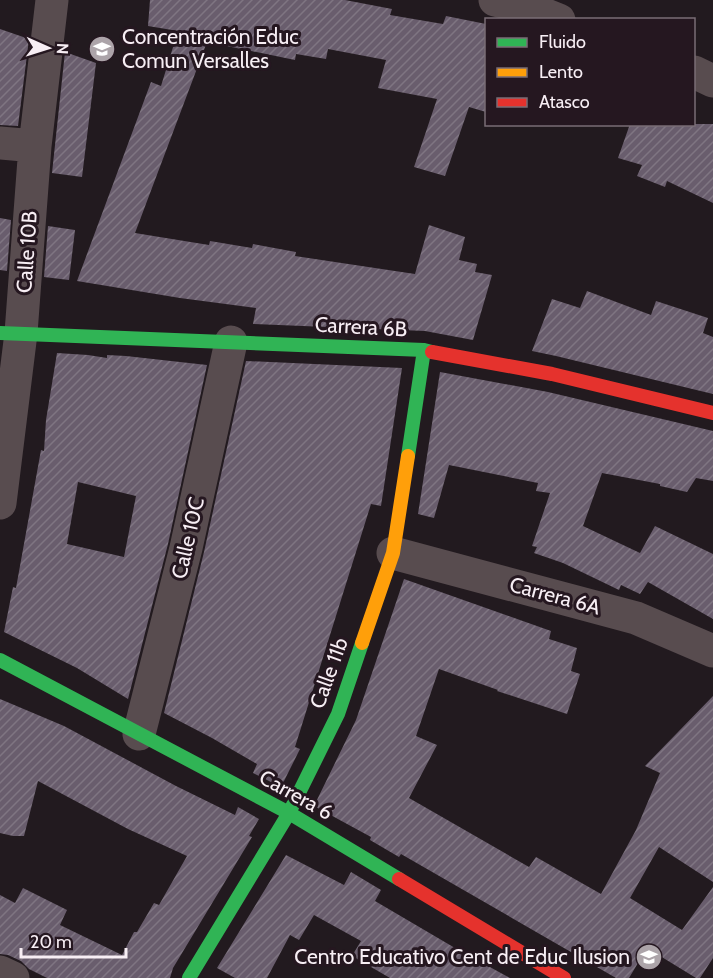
<svg xmlns="http://www.w3.org/2000/svg" width="713" height="978" font-family="Cabin,sans-serif">
<style>
.building{fill:url(#building-hatch);fill-rule:evenodd}
.lines{fill:none;stroke-linecap:round;stroke-linejoin:round}
.street{stroke:#584c4f;stroke-width:33}
.fast{stroke:#30b455;stroke-width:14}
.slow{stroke:#ff9f0a;stroke-width:14}
.jam{stroke:#e5322d;stroke-width:14}
.labels{text-anchor:middle;stroke-width:6;stroke-linejoin:round;paint-order:stroke}
.poi-label{font-size:21px;fill:#f7eef4;stroke:#251720;text-anchor:start}
.street-label{font-size:21px;fill:#f7eef4;stroke:#251720}
</style>
<defs>
<pattern id="building-hatch" width="6" height="6" patternUnits="userSpaceOnUse" patternTransform="scale(1.5)"><rect width="6" height="6" fill="#695d6d"/><path d="M-1 1l2-2M0 6l6-6M5 7l2-2" fill="none" stroke="#7f7582"/></pattern>
</defs>
<rect width="100%" height="100%" fill="#221a1f"/>
<path class="building" d="M 150,0 L 345,0 L 392,9 L 390,15 L 443,24 L 446,16 L 486,24 L 486,112 L 469,107 L 445,176 L 414,167 L 437,99 L 378,88 L 386,60 L 328,49 L 326,59 L 296,54 L 295,60 L 207,42 L 135,233 L 209,245 L 210,241 L 252,248 L 253,244 L 296,252 L 295,256 L 415,274 L 429,225 L 465,237 L 459,260 L 477,264 L 475,272 L 492,275 L 473,340 L 425,331 L 253,324 L 256,308 L 180,298 L 77,281 L 151,82 L 161,86 L 178,31 L 148,26 Z
M 0,29 L 29,39 L 18,126 L 0,125 Z
M 65,52 L 96,63 L 82,177 L 52,173 Z
M 630,124 L 713,124 L 713,203 L 667,181 L 665,187 L 637,176 L 642,165 L 618,158 Z
M 0,218 L 11,220 L 7,271 L 0,270 Z
M 48,226 L 75,230 L 69,280 L 44,277 Z
M 587,291 L 651,315 L 656,301 L 708,318 L 703,333 L 713,337 L 713,394 L 556,356 L 532,351 L 552,299 L 580,308 Z
M 57,353 L 88,355 L 107,358 L 107,355 L 126,356 L 207,365 L 168,544 L 128,699 L 77,668 L 4,632 L 13,587 L 16,588 L 41,450 L 44,451 L 46,420 ZM 78,482 L 136,496 L 124,557 L 67,544 Z
M 246,361 L 402,368 L 381,506 L 371,504 L 295,747 L 300,749 L 281,787 L 253,773 L 257,764 L 212,738 L 164,713 L 204,552 Z
M 440,372 L 548,392 L 713,431 L 713,481 L 696,478 L 687,492 L 660,486 L 660,484 L 602,473 L 583,526 L 640,553 L 655,526 L 713,554 L 713,619 L 648,582 L 640,594 L 621,585 L 619,590 L 563,563 L 534,553 L 537,547 L 532,546 L 550,493 L 536,491 L 538,483 L 449,465 L 434,518 L 418,514 Z
M 404,579 L 551,631 L 549,639 L 577,648 L 571,671 L 580,674 L 567,714 L 497,691 L 498,690 L 439,669 L 416,736 L 437,745 L 409,798 L 529,867 L 536,857 L 601,894 L 636,830 L 660,773 L 645,766 L 713,696 L 713,882 L 659,847 L 630,898 L 682,930 L 713,887 L 713,958 L 700,978 L 696,978 L 647,948 L 629,978 L 616,978 L 401,854 L 399,857 L 370,840 L 371,837 L 314,806 L 356,720 Z
M 0,699 L 64,726 L 176,786 L 235,815 L 238,807 L 259,819 L 249,836 L 252,837 L 173,968 L 170,978 L 47,978 L 29,969 L 21,961 L 8,955 L 0,954 L 0,895 L 15,903 L 23,888 L 67,910 L 60,925 L 122,955 L 134,932 L 137,932 L 154,903 L 159,905 L 187,856 L 128,829 L 38,781 L 24,836 L 13,836 L 0,833 Z
M 286,855 L 344,885 L 351,872 L 381,890 L 375,901 L 455,948 L 510,978 L 390,978 L 352,956 L 361,941 L 314,915 L 299,940 L 290,935 L 267,978 L 235,978 L 217,968 Z"/>
<g class="lines">
<path class="street" d="M 495,0 L 531,9 L 559,20
M 694,72 L 713,81
M 0,143 L 35,146
M 0,503 L 21,333 L 35,146 L 52,0
M 393,553 L 636,618 L 713,651
M 139,734 L 186,548 L 231,342
M 0,972 L 13,978"/>
<path class="fast" d="M 0,333 L 424,350 L 432,352
M 408,456 L 424,350
M 0,660 L 289,813 L 399,879
M 189,978 L 289,813 L 338,714 L 362,643"/>
<path class="slow" d="M 362,643 L 393,553 L 408,456"/>
<path class="jam" d="M 432,352 L 552,374 L 713,413
M 399,879 L 564,978"/>
</g>
<defs>
<symbol id="school-disc" viewBox="-11 -11 22 22"><circle r="9.5" fill="#aca4a9" stroke="#251720"/><path d="M0-5L7-2L0 1L-7-2ZM-4 1L0 2.5L4 1V4Q0 6-4 4Z" fill="#fff"/></symbol>
</defs>
<g fill-rule="evenodd">
<use href="#school-disc" x="87" y="34" width="30" height="30"/>
<use href="#school-disc" x="634" y="942" width="30" height="30"/>
</g>
<g class="labels">
<g class="poi-label">
<text x="122" y="44">Concentración Educ<tspan x="122" dy="24">Comun Versalles</tspan></text>
<text x="630" y="964" text-anchor="end">Centro Educativo Cent de Educ Ilusion</text>
</g>
<g class="street-label">
<text transform="translate(27 252) rotate(-86)" y="7">Calle 10B</text>
<text transform="translate(361 327) rotate(3)" y="7">Carrera 6B</text>
<text transform="translate(188 538) rotate(-77)" y="7">Calle 10C</text>
<text transform="translate(555 596) rotate(15)" y="7">Carrera 6A</text>
<text transform="translate(329 673) rotate(-70)" y="7">Calle 11b</text>
<text transform="translate(296 795) rotate(29)" y="7">Carrera 6</text>
</g>
</g>
<rect x="485" y="18" width="210" height="108" fill="#251720" stroke="#796d75" stroke-width="1.5"/>
<rect x="497" y="38" width="30" height="9" fill="#30b455" stroke="#796d75" stroke-width="1.5"/>
<text x="539" y="48" font-size="18" fill="#f7eef4">Fluido</text>
<rect x="497" y="68" width="30" height="9" fill="#ff9f0a" stroke="#796d75" stroke-width="1.5"/>
<text x="539" y="78" font-size="18" fill="#f7eef4">Lento</text>
<rect x="497" y="98" width="30" height="9" fill="#e5322d" stroke="#796d75" stroke-width="1.5"/>
<text x="539" y="108" font-size="18" fill="#f7eef4">Atasco</text>
<g transform="translate(48 48) rotate(93)" stroke="#251720" stroke-width="4.5" paint-order="stroke">
<path d="M0-4.5L10 22L0 15L-10 22Z" fill="#f7eef4"/>
<text y="-9" font-size="16" font-weight="bold" text-anchor="middle" fill="#f7eef4">N</text>
</g>
<path d="M21 948v9h105v-9" fill="none" stroke="#f7eef4" stroke-width="3"/>
<text x="30" y="948" font-size="18" fill="#f7eef4" stroke="#251720" stroke-width="4.5" paint-order="stroke">20 m</text>
</svg>
